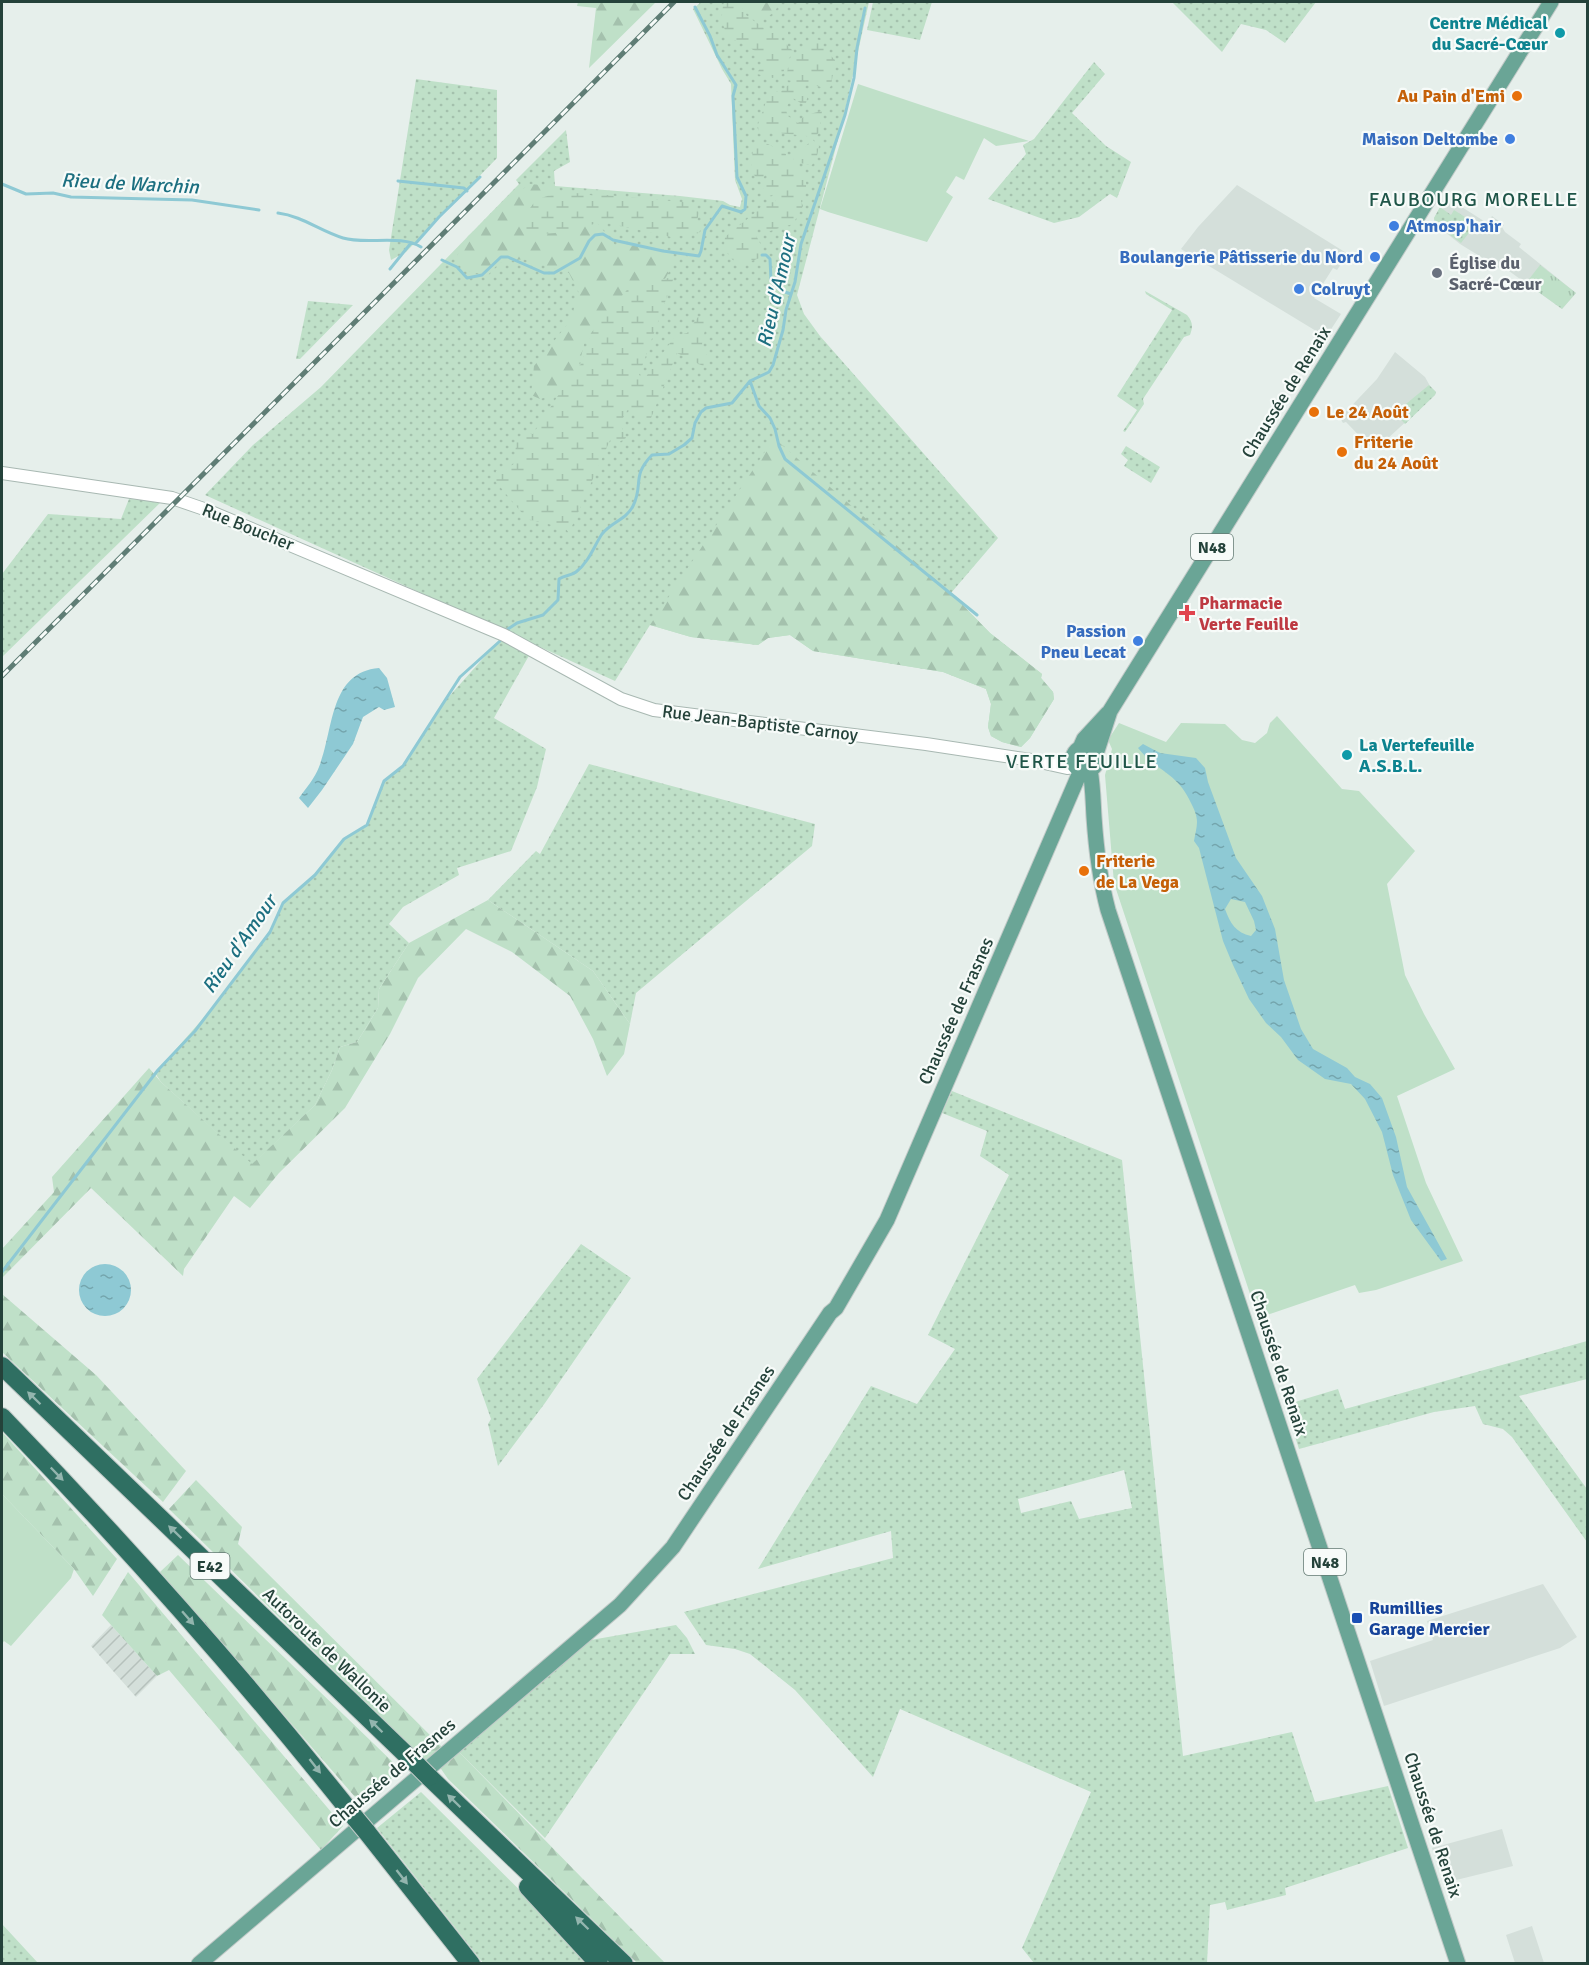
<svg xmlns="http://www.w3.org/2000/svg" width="1589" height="1965" font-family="Signika,sans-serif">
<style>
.built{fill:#d4dfda}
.industrial{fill:url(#industrial-furrows)}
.grass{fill:url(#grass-dots);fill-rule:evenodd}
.forest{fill:url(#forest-firs)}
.wetland{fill:url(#wetland-marsh)}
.park{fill:url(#park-tufts)}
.garden{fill:#bfe0c8}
.water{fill:url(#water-ripples);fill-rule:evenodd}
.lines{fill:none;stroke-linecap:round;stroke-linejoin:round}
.stream{stroke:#8ec9d4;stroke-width:3}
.minor-casing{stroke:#a8b8b2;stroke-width:14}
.major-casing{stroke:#c2cac8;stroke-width:17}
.highway-casing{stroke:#c2cac8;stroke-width:20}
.minor{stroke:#fff;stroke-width:12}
.major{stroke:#6aa596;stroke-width:15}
.highway{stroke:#2f6f62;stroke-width:18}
.rail-casing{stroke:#5f7d75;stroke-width:5}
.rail{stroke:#f7fbf9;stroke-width:3;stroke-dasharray:9;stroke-linecap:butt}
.highway-bridge-casing{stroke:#c2cac8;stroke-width:20;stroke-linecap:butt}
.highway-bridge{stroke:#2f6f62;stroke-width:18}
.oneway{fill:#93b5ae}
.culture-dot{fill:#0f9aa8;stroke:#f7fbf9;stroke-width:2}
.food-dot{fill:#e8710a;stroke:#f7fbf9;stroke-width:2}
.shop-dot{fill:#3f7fe0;stroke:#f7fbf9;stroke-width:2}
.worship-dot{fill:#6b7280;stroke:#f7fbf9;stroke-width:2}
.health-dot{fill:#e0444e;stroke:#f7fbf9;stroke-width:2}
.transit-dot{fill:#1a4fb4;stroke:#f7fbf9;stroke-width:2}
.labels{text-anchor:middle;stroke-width:4.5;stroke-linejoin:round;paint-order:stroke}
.shield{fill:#f7fbf9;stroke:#637a73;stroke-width:1.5}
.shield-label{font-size:16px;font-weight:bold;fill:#24423a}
.culture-label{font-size:18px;font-weight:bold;fill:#0d838f;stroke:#f7fbf9;text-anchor:end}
.food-label{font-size:18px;font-weight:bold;fill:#c56008;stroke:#f7fbf9;text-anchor:start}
.shop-label{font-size:18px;font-weight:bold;fill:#366cbe;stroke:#f7fbf9;text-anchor:end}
.worship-label{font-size:18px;font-weight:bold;fill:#5b616d;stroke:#f7fbf9;text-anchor:start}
.street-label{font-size:18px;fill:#24423a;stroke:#f7fbf9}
.health-label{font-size:18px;font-weight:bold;fill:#be3a42;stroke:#f7fbf9;text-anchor:start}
.transit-label{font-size:18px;font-weight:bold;fill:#164399;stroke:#f7fbf9;text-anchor:start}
.water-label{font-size:20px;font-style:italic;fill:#1c6f80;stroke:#f7fbf9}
.neighbourhood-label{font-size:20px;letter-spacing:1.5px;fill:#1f5548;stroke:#f7fbf9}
</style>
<defs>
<pattern id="industrial-furrows" width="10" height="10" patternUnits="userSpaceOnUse" patternTransform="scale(1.5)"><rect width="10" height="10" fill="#d4dfda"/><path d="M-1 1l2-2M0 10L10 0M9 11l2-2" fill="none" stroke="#b6c1bc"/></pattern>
<pattern id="grass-dots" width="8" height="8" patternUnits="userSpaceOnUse" patternTransform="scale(1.5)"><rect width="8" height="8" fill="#bfe0c8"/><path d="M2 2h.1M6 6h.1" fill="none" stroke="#a4c1ad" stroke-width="1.8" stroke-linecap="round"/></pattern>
<pattern id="forest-firs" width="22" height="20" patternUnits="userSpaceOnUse" patternTransform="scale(1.5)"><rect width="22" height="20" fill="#bfe0c8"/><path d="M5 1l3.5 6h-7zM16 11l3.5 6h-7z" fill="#a4c1ad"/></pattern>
<pattern id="wetland-marsh" width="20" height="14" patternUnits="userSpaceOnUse" patternTransform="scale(1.5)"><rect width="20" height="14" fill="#bfe0c8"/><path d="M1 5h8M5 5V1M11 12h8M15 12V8" fill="none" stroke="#a4c1ad"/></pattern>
<pattern id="park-tufts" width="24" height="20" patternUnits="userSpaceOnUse" patternTransform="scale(1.5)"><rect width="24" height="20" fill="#bfe0c8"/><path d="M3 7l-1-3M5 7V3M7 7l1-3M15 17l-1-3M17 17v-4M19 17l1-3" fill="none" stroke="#a4c1ad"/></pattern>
<pattern id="water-ripples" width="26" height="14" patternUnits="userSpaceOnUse" patternTransform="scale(1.5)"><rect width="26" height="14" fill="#8ec9d4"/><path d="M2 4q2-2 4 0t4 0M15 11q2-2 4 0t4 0" fill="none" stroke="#74a5ad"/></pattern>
</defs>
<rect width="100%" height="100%" fill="#e6efeb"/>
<path class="built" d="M 1237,185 L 1348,254 L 1337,270 L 1333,268 L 1314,298 L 1341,314 L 1326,337 L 1181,249 L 1198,227 Z
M 1446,197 L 1487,223 L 1492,216 L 1504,225 L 1502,227 L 1505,232 L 1521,244 L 1519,247 L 1576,293 L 1562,309 L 1502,266 L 1499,268 L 1460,244 L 1435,224 L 1434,218 Z
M 1395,352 L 1425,377 L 1430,386 L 1436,392 L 1435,395 L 1374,451 L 1346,422 L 1343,423 L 1340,418 L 1377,379 Z
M 1543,1584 L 1577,1637 L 1560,1648 L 1384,1706 L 1370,1661 L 1433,1640 L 1427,1621 Z
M 1502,1829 L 1513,1866 L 1444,1883 L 1432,1848 Z
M 1532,1926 L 1544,1963 L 1515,1963 L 1506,1935 Z"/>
<path class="industrial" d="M 111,1625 L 157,1676 L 136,1697 L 91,1646 Z"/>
<path class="grass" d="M 701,2 L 869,2 L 842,124 L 797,295 L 804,314 L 820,336 L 998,538 L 951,593 L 990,633 L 1042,674 L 1041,678 L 1053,692 L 1054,699 L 1030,738 L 1021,747 L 1002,742 L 991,736 L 988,727 L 991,704 L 986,689 L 943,672 L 813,651 L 790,635 L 768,638 L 758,645 L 691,637 L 650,625 L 615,681 L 205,495 L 253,445 L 321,387 L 519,184 L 516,180 L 566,130 L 570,162 L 554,171 L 555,186 L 680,196 L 723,201 L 730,205 L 740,207 L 742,199 L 735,180 L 731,84 L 722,69 L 693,9 Z
M 873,2 L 932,2 L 920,40 L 867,30 Z
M 1172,2 L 1316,2 L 1285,43 L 1266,30 L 1241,24 L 1222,52 Z
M 1094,62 L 1105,74 L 1072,113 L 1106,146 L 1131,162 L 1117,198 L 1110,194 L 1079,217 L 1054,223 L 988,199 L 1026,154 L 1023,145 L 1034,139 Z
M 416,79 L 497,90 L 497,158 L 406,252 L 391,260 L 389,250 Z
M 1440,207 L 1451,215 L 1454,210 L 1476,224 L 1461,243 L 1435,224 L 1434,218 Z
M 1145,291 L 1187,315 C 1193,322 1193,327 1190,335 L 1184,337 L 1143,399 L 1144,404 L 1125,432 L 1123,431 L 1137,410 L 1117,396 L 1172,310 L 1146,294 Z
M 308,301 L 353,305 L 300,359 L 296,359 Z
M 1429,385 L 1436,392 L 1435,395 L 1405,424 L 1395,413 Z
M 1126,446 L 1160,467 L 1151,483 L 1124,466 L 1128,460 L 1121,454 Z
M 129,499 L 162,501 L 2,657 L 2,574 L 48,514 L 121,519 Z
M 504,635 L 531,652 L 494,718 L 546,749 L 537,787 L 511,851 L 457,868 L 459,875 L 403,907 L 389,924 L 409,943 L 379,989 L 378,1008 L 357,1042 L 340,1047 L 332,1070 L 315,1105 L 252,1165 L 161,1082 L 155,1073 L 207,1014 L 270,932 L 283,903 L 317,873 L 344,839 L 367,825 L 384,781 L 403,766 L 445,701 Z
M 589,764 L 815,824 L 812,846 L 636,993 L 630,1024 L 593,971 L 488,900 L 536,851 L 540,854 Z
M 952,1091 L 1122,1160 L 1183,1756 L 1292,1732 L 1315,1802 L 1388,1786 L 1408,1848 L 1285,1888 L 1286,1895 L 1227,1910 L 1225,1902 L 1210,1905 L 1207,1963 L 1034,1963 L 1022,1948 L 1091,1792 L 900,1709 L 873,1777 L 795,1690 L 750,1654 L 735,1649 L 706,1645 L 684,1612 L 893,1558 L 891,1531 L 758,1569 L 871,1386 L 917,1404 L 955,1349 L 928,1335 L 1009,1175 L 980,1156 L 987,1131 L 942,1113 ZM 1124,1470 L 1132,1508 L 1079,1519 L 1071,1501 L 1021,1513 L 1018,1499 Z
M 581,1244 L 631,1278 L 545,1403 L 498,1466 L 488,1424 L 491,1419 L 477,1379 Z
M 1587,1341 L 1587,1379 L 1519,1396 L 1587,1489 L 1587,1542 L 1512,1437 L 1503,1429 L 1483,1424 L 1475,1406 L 1434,1412 L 1299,1449 L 1285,1405 L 1338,1389 L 1345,1409 Z
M 676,1625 L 687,1638 L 695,1654 L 670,1654 L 545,1838 L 458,1751 L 591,1640 Z
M 421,1792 L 574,1944 L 591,1963 L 483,1963 L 377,1828 Z
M 2,1924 L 38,1963 L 2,1963 Z"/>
<path class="forest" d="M 578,2 L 656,2 L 589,68 L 596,8 L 577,6 Z
M 734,2 L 779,2 C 777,13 768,17 758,20 Z
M 529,184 L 555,186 L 595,220 L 615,245 L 660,247 L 676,259 L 660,288 L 602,321 L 586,336 L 575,382 L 565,392 L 540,399 L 531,395 L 534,366 L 570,321 L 579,293 L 569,273 L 523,259 L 499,263 L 488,275 L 470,272 L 457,256 L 468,236 Z
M 774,438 L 951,593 L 990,633 L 1042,674 L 1041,678 L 1053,692 L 1054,699 L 1030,738 L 1021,747 L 1002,742 L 991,736 L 988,727 L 991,704 L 986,689 L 943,672 L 813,651 L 790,635 L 768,638 L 758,645 L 691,637 L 650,625 Z
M 488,900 L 593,971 L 630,1024 L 624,1054 L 607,1076 L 593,1039 L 570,996 L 512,952 L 466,929 L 418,978 L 390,1034 L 345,1108 L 279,1173 L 250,1208 L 234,1196 L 184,1269 L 183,1276 L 91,1188 L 2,1278 L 2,1249 L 54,1192 L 52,1177 L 149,1068 L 161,1082 L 252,1164 L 315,1105 L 332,1070 L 340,1047 L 357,1042 L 378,1008 L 379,989 L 409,943 Z
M 2,1294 L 96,1375 L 186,1471 L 163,1502 L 2,1352 Z
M 2,1432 L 117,1559 L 93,1596 L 74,1569 L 2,1494 Z
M 196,1480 L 242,1527 L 238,1544 L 447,1752 L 431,1766 L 169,1509 Z
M 178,1555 L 401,1770 L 362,1805 L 160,1572 Z
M 128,1572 L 343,1826 L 321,1850 L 169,1670 L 157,1676 L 102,1615 Z
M 458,1751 L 665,1963 L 637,1963 L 448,1779 L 439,1766 Z"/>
<path class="wetland" d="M 724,2 L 739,2 L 747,16 L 767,30 L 788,31 L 788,35 L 784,35 L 781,39 L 794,52 L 786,62 L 783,74 L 773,78 L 757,74 L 762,63 L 760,54 L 750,48 L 741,40 L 730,40 C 722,26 720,17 724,2 Z
M 814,39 L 820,40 L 825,50 L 835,60 L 831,86 L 828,89 L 803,82 L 801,86 L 809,90 L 806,103 L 802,104 L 793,98 L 785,108 L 788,116 L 798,123 L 805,115 L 822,111 L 819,132 L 813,140 L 819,146 L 817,156 L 812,165 L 794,162 L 793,157 L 809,143 L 807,136 L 759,131 L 757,127 L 767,99 L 774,92 L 780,92 L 793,81 L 786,80 C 787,60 800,52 814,39 Z
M 758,143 L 768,144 L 786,154 L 785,161 C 805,168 812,181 801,201 L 803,206 L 793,224 L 770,231 L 759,227 L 754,232 C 758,240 764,247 762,257 L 749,262 L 736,264 L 724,249 L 725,237 C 739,225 753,216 765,203 L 775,202 L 779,193 L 769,196 L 762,193 L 764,186 L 769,182 L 770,173 L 766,173 L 762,181 L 758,180 L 751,171 L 753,148 Z
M 569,192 L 597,196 L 602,192 L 606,195 L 693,203 L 699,213 L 695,228 L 701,228 L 699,233 L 671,237 L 603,222 L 555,233 L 529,235 L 523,225 C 532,195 542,197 569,192 Z
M 674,277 L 639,375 L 645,378 L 675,336 L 687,333 L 698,317 L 718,317 L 706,325 L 702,344 L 709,361 L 707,368 L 677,353 L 651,418 L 638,420 L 630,406 L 620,423 L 626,438 L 616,444 L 611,438 L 569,533 L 565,528 L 527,519 L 496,482 L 496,471 L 504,471 L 515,463 L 516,441 L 523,433 L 533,434 L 561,391 L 568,377 L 581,364 L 591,333 L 631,285 Z"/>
<path class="park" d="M 1540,265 L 1576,293 L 1562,309 L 1526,283 Z"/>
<path class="garden" d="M 858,84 L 1029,141 L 996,146 L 984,138 L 964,180 L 956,176 L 946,192 L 953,197 L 927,242 L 828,212 L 820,209 Z
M 1277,716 L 1342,789 L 1359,791 L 1415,851 L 1387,884 L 1405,975 L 1424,1014 L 1455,1069 L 1397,1096 L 1426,1183 L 1463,1261 L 1376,1290 L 1359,1293 L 1355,1285 L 1258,1318 L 1114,883 L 1105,775 L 1112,749 L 1108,740 L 1119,723 L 1166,742 L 1181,723 L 1225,724 L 1242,740 L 1255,743 L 1267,733 L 1270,723 Z
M 2,1494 L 74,1569 L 71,1578 L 11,1646 L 4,1641 L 2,1644 Z"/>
<path class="water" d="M 379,668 L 387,678 L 395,707 L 384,710 L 379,707 L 363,717 L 353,744 L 322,790 L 308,808 L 299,798 C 306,788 315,778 319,767 C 334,730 329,672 379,668 Z
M 1143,744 L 1160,753 L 1196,758 L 1205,768 L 1208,782 L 1236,858 L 1262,896 L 1275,929 L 1284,980 L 1301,1029 L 1313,1049 L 1347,1068 L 1355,1077 L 1370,1084 L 1382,1098 L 1396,1137 L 1407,1187 L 1447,1259 L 1441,1261 L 1411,1220 L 1393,1175 L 1382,1132 L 1365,1099 L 1351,1084 L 1325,1079 L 1298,1060 L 1281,1037 L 1266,1023 L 1249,999 L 1233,965 L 1223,941 L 1199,848 L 1194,841 C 1195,834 1197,828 1197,822 C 1197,815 1194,809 1191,803 C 1177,772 1157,772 1138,748 ZM 1231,899 L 1245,902 L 1254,921 L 1256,930 L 1251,936 C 1236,933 1230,923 1225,909 Z
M79 1290a26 26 0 1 1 52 0a26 26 0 1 1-52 0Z"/>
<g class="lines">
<path class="stream" d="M 398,181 L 464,188 L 467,191
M 2,184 L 26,194 L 53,193 L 71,197 L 192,200 L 259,210
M 278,213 C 302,216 320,231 343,238 C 366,245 401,234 421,247
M 416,243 L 439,217 L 480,177
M 762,255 L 766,255 L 770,259 L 771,280 L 778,284 L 782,291 L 791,294
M 442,260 L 457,267 L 467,278 L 482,275 L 501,257 L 508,257 L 544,273 L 554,273 L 580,258 L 589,241 L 595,235 L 603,234 L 613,240 L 663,251 L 699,256 L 701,251 L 705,230 L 722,206 L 741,212 L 745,209 L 746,196 L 737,177 L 733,96 L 736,85 L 717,55 L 710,36 L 695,7
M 390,269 L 411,243
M 750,381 L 759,406 L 770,418 L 775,429 L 779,446 L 785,459 L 977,615
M 508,629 L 517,623 L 543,615 L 558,600 L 559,579 C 565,575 571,576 576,572 C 589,562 594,546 602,534 C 611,522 626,520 633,506 C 644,484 631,477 652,455 L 669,454 L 684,445 L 692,438 L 695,423 L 701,412 L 706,408 L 732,403 L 750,381 L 769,372 L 773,365 L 783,330 L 786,310 L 795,282 L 801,244 L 845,115 L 854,78 L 857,48 L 865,8
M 2,1272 L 158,1070 L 195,1031 L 270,932 L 283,903 L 315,875 L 344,839 L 367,825 L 384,781 L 403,766 L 460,677 L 500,641"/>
<defs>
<path id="minor" d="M 2,473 L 172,498 L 204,509 L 504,635 L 621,699 L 654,710 L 926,744 L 1031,760 L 1067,768 L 1076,767
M 1056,764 L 1073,757"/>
<path id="major" d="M1073 759a12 12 0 1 1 24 0a12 12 0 1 1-24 0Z
M 1080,748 L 1084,739 L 1108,713
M 1096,754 L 1110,711 L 1551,2
M 1090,770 C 1093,786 1093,801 1094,817 C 1096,847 1100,880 1108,910 L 1458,1964
M 199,1964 L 620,1605 L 673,1547 L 830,1313 L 836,1308 L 887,1220 L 1081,770"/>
<path id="highway" d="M 2,1366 L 418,1766
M 2,1417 C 126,1545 245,1679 356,1819
M 429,1777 L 624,1964
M 366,1831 L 471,1964
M 528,1887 L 599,1964"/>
</defs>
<use href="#minor" class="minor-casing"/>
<use href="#major" class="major-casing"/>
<use href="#highway" class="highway-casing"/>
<use href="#minor" class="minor"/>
<use href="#major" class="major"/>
<use href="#highway" class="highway"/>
<defs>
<path id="rail" d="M 2,676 L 674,2"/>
</defs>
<use href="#rail" class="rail-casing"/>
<use href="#rail" class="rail"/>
<defs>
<path id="highway-bridge" d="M 418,1766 L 429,1777
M 356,1819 L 366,1831"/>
</defs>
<use href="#highway-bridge" class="highway-bridge-casing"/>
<use href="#highway-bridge" class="highway-bridge"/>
</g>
<defs><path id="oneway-solid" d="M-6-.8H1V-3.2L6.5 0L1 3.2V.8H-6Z" transform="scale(1.5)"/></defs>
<g class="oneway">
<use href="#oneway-solid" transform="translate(34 1398) rotate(-136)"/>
<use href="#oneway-solid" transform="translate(57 1474) rotate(46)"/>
<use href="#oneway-solid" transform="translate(175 1532) rotate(-136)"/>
<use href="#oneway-solid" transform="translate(188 1618) rotate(49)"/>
<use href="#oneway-solid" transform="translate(376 1726) rotate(-136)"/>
<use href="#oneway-solid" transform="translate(315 1766) rotate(52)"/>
<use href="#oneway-solid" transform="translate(454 1801) rotate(-136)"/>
<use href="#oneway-solid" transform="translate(402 1877) rotate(52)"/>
<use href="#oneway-solid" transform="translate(582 1923) rotate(-136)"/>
</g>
<g class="culture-dot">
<circle cx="1560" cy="33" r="6"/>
<circle cx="1347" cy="755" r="6"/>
</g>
<g class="food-dot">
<circle cx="1517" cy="96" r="6"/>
<circle cx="1314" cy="412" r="6"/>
<circle cx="1342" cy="452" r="6"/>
<circle cx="1084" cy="871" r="6"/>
</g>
<g class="shop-dot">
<circle cx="1510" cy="139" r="6"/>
<circle cx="1394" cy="226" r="6"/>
<circle cx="1375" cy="257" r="6"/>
<circle cx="1299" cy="289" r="6"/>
<circle cx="1138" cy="641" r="6"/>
</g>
<circle class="worship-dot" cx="1437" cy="273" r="6"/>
<path class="health-dot" d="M1184 604h6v6h6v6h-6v6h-6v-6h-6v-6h6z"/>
<rect class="transit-dot" x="1351" y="1612" width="12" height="12" rx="3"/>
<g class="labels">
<g class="shield">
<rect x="1191" y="534" width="42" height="26" rx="4.5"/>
<rect x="1304" y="1549" width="42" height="26" rx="4.5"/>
<rect x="190.5" y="1553" width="39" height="26" rx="4.5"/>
</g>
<g class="shield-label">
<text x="1212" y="553">N48</text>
<text x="1325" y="1568">N48</text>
<text x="210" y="1572">E42</text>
</g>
<g class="culture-label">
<text x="1548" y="29">Centre Médical<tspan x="1548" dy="21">du Sacré-Cœur</tspan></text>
<text x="1359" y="751" text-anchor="start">La Vertefeuille<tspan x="1359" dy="21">A.S.B.L.</tspan></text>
</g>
<g class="food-label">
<text x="1505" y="102" text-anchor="end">Au Pain d'Emi</text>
<text x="1326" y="418">Le 24 Août</text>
<text x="1354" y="448">Friterie<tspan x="1354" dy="21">du 24 Août</tspan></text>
<text x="1096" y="867">Friterie<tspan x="1096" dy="21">de La Vega</tspan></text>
</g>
<g class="shop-label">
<text x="1498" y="145">Maison Deltombe</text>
<text x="1406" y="232" text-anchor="start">Atmosp'hair</text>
<text x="1363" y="263">Boulangerie Pâtisserie du Nord</text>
<text x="1311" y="295" text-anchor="start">Colruyt</text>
<text x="1126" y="637">Passion<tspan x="1126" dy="21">Pneu Lecat</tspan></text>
</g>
<g class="worship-label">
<text x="1449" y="269">Église du<tspan x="1449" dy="21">Sacré-Cœur</tspan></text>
</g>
<g class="street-label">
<text transform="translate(1286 392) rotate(-58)" y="6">Chaussée de Renaix</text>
<text transform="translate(248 527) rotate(22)" y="6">Rue Boucher</text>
<text transform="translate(760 723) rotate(7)" y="6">Rue Jean-Baptiste Carnoy</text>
<text transform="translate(956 1011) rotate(-66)" y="6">Chaussée de Frasnes</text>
<text transform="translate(1279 1363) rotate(72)" y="6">Chaussée de Renaix</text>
<text transform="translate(726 1433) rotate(-56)" y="6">Chaussée de Frasnes</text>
<text transform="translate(327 1650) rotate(44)" y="6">Autoroute de Wallonie</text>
<text transform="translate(392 1773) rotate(-40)" y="6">Chaussée de Frasnes</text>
<text transform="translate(1433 1825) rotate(72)" y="6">Chaussée de Renaix</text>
</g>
<g class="health-label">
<text x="1199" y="609">Pharmacie<tspan x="1199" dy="21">Verte Feuille</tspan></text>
</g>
<g class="transit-label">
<text x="1369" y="1614">Rumillies<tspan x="1369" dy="21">Garage Mercier</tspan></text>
</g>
<g class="water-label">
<text transform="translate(130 183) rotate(3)" y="7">Rieu de Warchin</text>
<text transform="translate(776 291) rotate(-77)" y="7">Rieu d'Amour</text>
<text transform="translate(239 944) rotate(-55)" y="7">Rieu d'Amour</text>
</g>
<g class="neighbourhood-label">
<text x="1474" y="206">FAUBOURG MORELLE</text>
<text x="1082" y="768">VERTE FEUILLE</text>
</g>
</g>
<rect width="1589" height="1965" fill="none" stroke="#24423a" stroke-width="6"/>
</svg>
